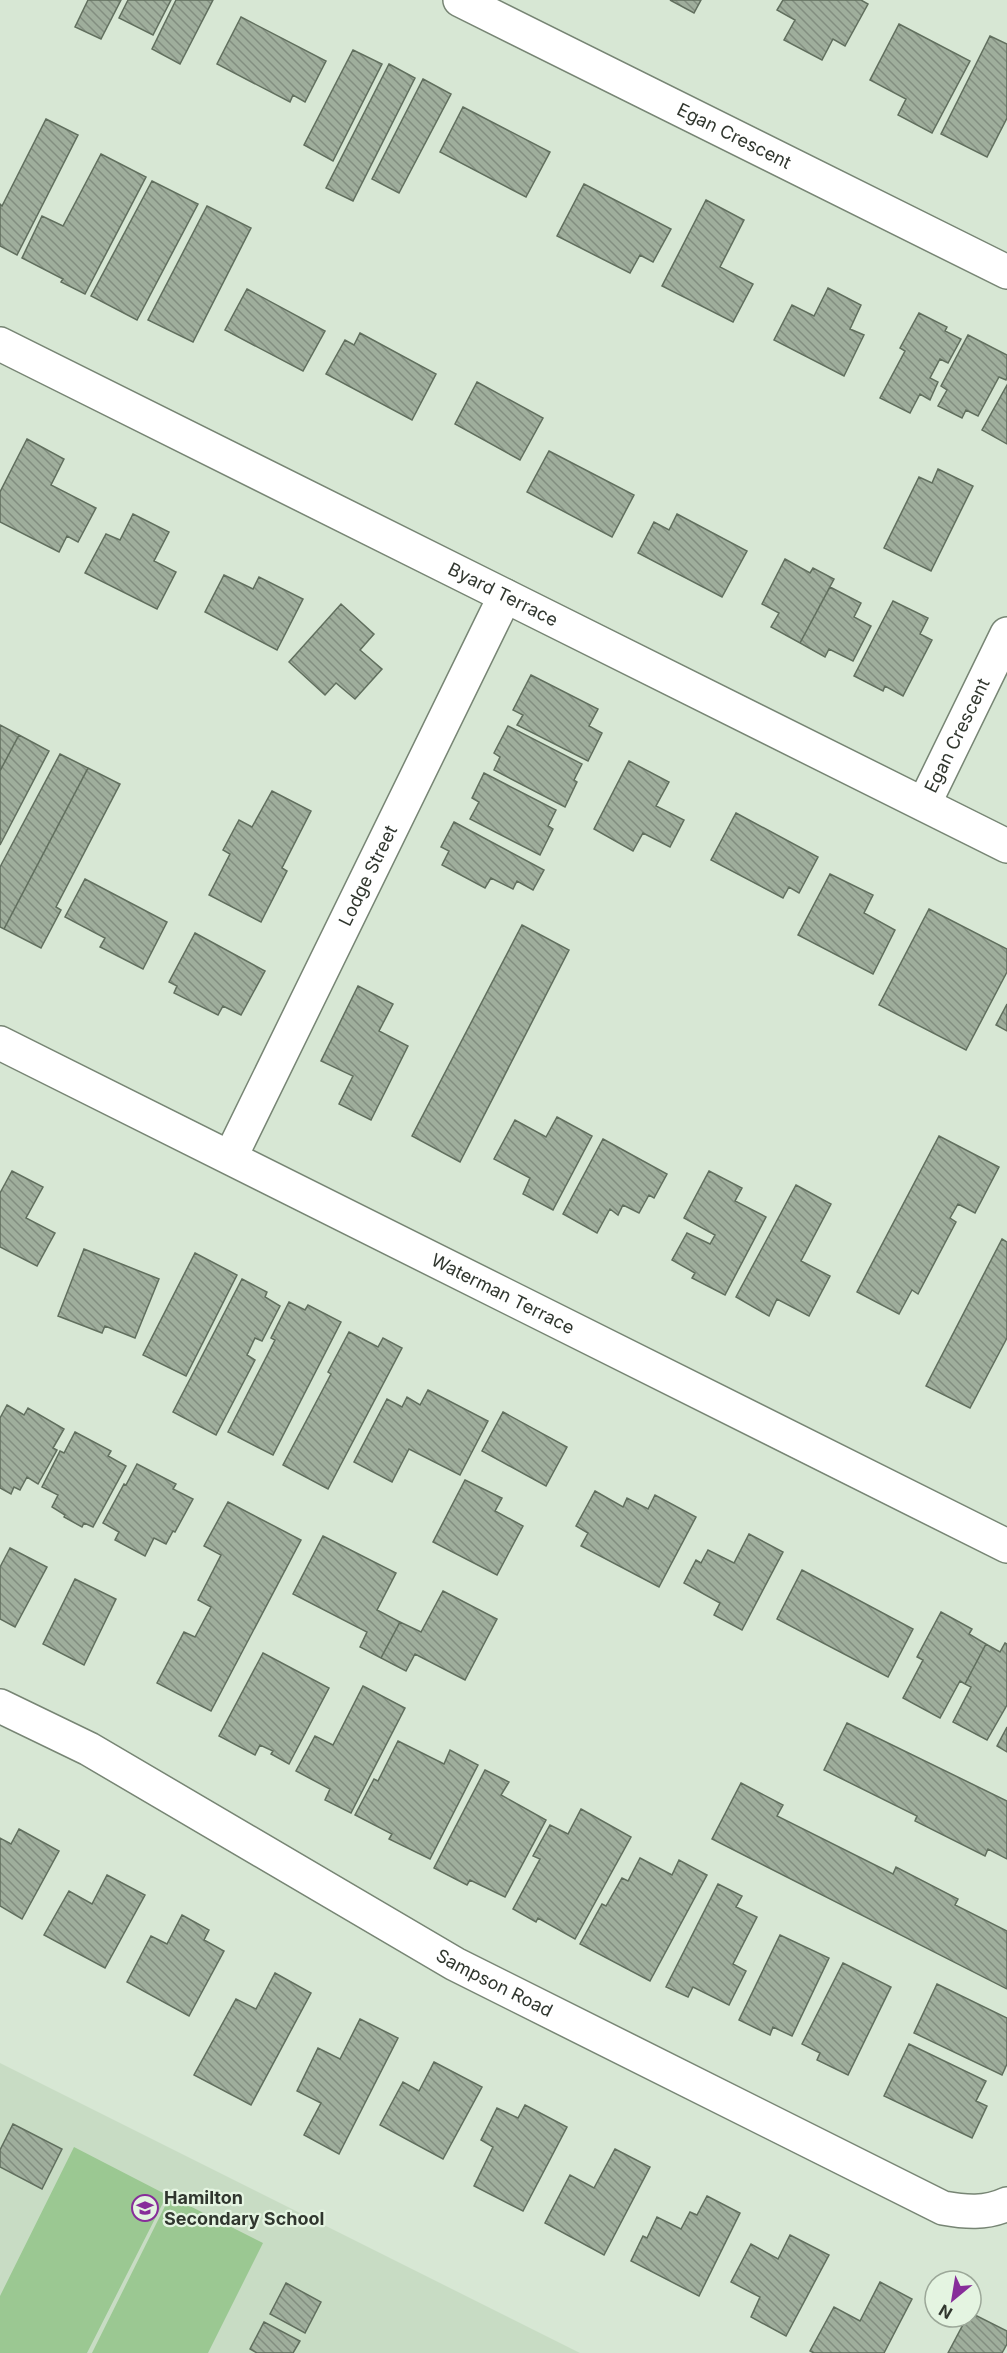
<svg xmlns="http://www.w3.org/2000/svg" width="1007" height="2353" font-family="Inter,sans-serif">
<style>
.built{fill:#c8dcc4}
.grass{fill:#9bc892}
.building{fill:url(#building-back-hatch);stroke:#616f5e;stroke-width:1.5}
.lines{fill:none;stroke-linecap:round;stroke-linejoin:round}
.minor-casing{stroke:#778574;stroke-width:36}
.minor{stroke:#fff;stroke-width:33}
.labels{text-anchor:middle;stroke-width:4.5;stroke-linejoin:round;paint-order:stroke}
.street-label{font-size:18px;fill:#30362e;stroke:#e4f4e1}
.poi-label{font-size:18px;font-weight:bold;fill:#30362e;stroke:#e4f4e1;text-anchor:start}
</style>
<defs>
<pattern id="building-back-hatch" width="6" height="6" patternUnits="userSpaceOnUse" patternTransform="scale(1.5)"><rect width="6" height="6" fill="#9fae9c"/><path d="M-1 5l2 2M0 0l6 6M5-1l2 2" fill="none" stroke="#828e80"/></pattern>
</defs>
<rect width="100%" height="100%" fill="#d7e7d4"/>
<path class="built" d="M 0,2063 L 580,2353 L 0,2353 Z"/>
<path class="grass" d="M 74,2147 L 167,2195 L 87,2353 L 0,2353 L 0,2296 Z
M 170,2196 L 263,2243 L 208,2353 L 92,2353 Z"/>
<path class="building" d="M 88,0 L 121,0 L 101,39 L 75,27 Z
M 128,0 L 171,0 L 153,35 L 119,18 Z
M 176,0 L 213,0 L 180,64 L 152,49 Z
M 670,0 L 701,0 L 694,13 Z
M 783,0 L 861,0 L 868,4 L 845,46 L 833,39 L 822,60 L 784,40 L 795,20 L 777,10 Z
M 241,17 L 326,61 L 305,102 L 293,95 L 290,102 L 217,64 Z
M 899,24 L 970,61 L 932,133 L 898,115 L 906,99 L 870,80 Z
M 990,36 L 1007,44 L 1007,118 L 987,157 L 941,134 Z
M 353,50 L 382,64 L 333,161 L 304,145 Z
M 389,64 L 415,78 L 353,201 L 326,188 Z
M 423,79 L 451,94 L 399,193 L 372,179 Z
M 463,107 L 550,152 L 526,197 L 440,152 Z
M 46,119 L 78,135 L 17,255 L 0,246 L 0,204 L 2,206 Z
M 101,154 L 146,177 L 85,294 L 61,282 L 63,279 L 22,258 L 42,216 L 63,226 Z
M 152,181 L 198,204 L 137,320 L 91,296 Z
M 584,184 L 671,229 L 653,262 L 640,255 L 630,273 L 557,236 Z
M 706,200 L 744,220 L 720,267 L 753,284 L 733,322 L 662,286 Z
M 207,206 L 251,228 L 193,342 L 148,320 Z
M 828,288 L 861,305 L 850,329 L 864,335 L 844,376 L 774,340 L 792,305 L 814,316 Z
M 247,289 L 325,331 L 303,371 L 225,330 Z
M 919,313 L 947,327 L 945,331 L 961,339 L 948,363 L 940,359 L 930,378 L 938,382 L 930,400 L 920,394 L 910,413 L 880,398 L 905,351 L 900,348 Z
M 360,333 L 436,374 L 412,420 L 326,374 L 345,340 L 354,345 Z
M 968,335 L 1007,355 L 1007,377 L 1006,380 L 999,377 L 978,416 L 966,410 L 962,418 L 938,406 L 947,390 L 941,386 Z
M 477,382 L 543,418 L 520,460 L 455,424 Z
M 1007,385 L 1007,444 L 982,430 Z
M 27,439 L 64,459 L 51,485 L 96,508 L 78,542 L 67,536 L 59,552 L 0,522 L 0,492 Z
M 549,451 L 634,495 L 612,537 L 527,492 Z
M 938,469 L 973,486 L 931,571 L 884,548 L 919,477 L 932,483 Z
M 133,514 L 169,532 L 154,561 L 176,572 L 157,609 L 85,573 L 106,534 L 120,540 Z
M 677,514 L 747,551 L 722,597 L 638,553 L 654,522 L 669,530 Z
M 785,559 L 810,573 L 813,568 L 834,579 L 800,643 L 771,627 L 779,613 L 762,604 Z
M 224,575 L 253,589 L 259,577 L 303,599 L 277,650 L 205,612 Z
M 830,587 L 861,603 L 854,617 L 871,626 L 853,661 L 829,649 L 825,657 L 800,643 Z
M 893,601 L 928,618 L 920,634 L 932,640 L 903,696 L 885,686 L 883,691 L 854,676 Z
M 341,604 L 374,634 L 360,650 L 382,669 L 355,699 L 336,683 L 325,695 L 289,662 Z
M 531,675 L 598,709 L 589,726 L 602,733 L 588,761 L 517,725 L 523,715 L 513,710 Z
M 0,725 L 19,735 L 0,771 Z
M 508,726 L 582,764 L 574,780 L 577,782 L 565,807 L 494,770 L 500,757 L 494,753 Z
M 19,735 L 49,751 L 0,845 L 0,771 Z
M 60,754 L 88,768 L 4,929 L 0,927 L 0,867 Z
M 629,761 L 669,782 L 656,806 L 684,820 L 670,847 L 643,833 L 633,851 L 594,829 Z
M 88,768 L 120,784 L 56,907 L 61,910 L 41,948 L 4,929 Z
M 484,773 L 556,810 L 548,826 L 553,829 L 540,855 L 470,819 L 479,802 L 472,798 Z
M 272,791 L 311,811 L 282,868 L 287,871 L 261,922 L 209,895 L 230,854 L 223,850 L 239,820 L 252,827 Z
M 736,813 L 818,857 L 799,893 L 789,887 L 783,898 L 711,860 Z
M 454,822 L 544,870 L 533,890 L 517,881 L 513,889 L 491,878 L 485,888 L 442,865 L 449,851 L 441,847 Z
M 830,874 L 873,895 L 864,913 L 895,930 L 873,974 L 798,935 Z
M 85,879 L 167,922 L 143,969 L 100,947 L 105,938 L 65,917 Z
M 929,909 L 1007,949 L 1007,972 L 966,1050 L 879,1005 Z
M 522,925 L 569,950 L 460,1162 L 412,1136 Z
M 195,933 L 265,971 L 241,1015 L 223,1006 L 218,1015 L 174,993 L 177,986 L 169,982 Z
M 358,986 L 393,1004 L 379,1031 L 408,1046 L 371,1120 L 339,1104 L 353,1076 L 321,1061 Z
M 1007,1004 L 1007,1031 L 996,1025 Z
M 557,1117 L 592,1136 L 553,1210 L 523,1194 L 530,1178 L 494,1159 L 515,1120 L 546,1137 Z
M 939,1136 L 999,1167 L 975,1213 L 958,1204 L 950,1218 L 956,1222 L 918,1294 L 912,1290 L 899,1314 L 857,1292 Z
M 603,1139 L 667,1174 L 654,1198 L 649,1195 L 639,1213 L 623,1205 L 618,1215 L 610,1209 L 597,1233 L 563,1214 Z
M 12,1171 L 43,1187 L 26,1218 L 55,1233 L 37,1266 L 0,1247 L 0,1193 Z
M 709,1171 L 742,1188 L 735,1201 L 766,1217 L 725,1295 L 692,1278 L 695,1273 L 672,1260 L 687,1233 L 710,1244 L 715,1235 L 684,1218 Z
M 796,1185 L 831,1204 L 801,1261 L 830,1276 L 809,1316 L 777,1299 L 769,1316 L 736,1297 Z
M 1002,1239 L 1007,1242 L 1007,1338 L 970,1408 L 926,1386 Z
M 84,1249 L 159,1279 L 135,1338 L 105,1326 L 102,1333 L 58,1316 Z
M 195,1253 L 237,1275 L 186,1376 L 143,1355 Z
M 242,1279 L 267,1292 L 265,1297 L 280,1306 L 262,1341 L 255,1338 L 247,1355 L 255,1360 L 216,1435 L 173,1412 Z
M 289,1302 L 305,1310 L 308,1305 L 341,1322 L 273,1455 L 228,1432 L 275,1340 L 271,1338 Z
M 349,1332 L 378,1347 L 383,1338 L 402,1348 L 328,1489 L 283,1465 L 331,1374 L 328,1372 Z
M 428,1390 L 488,1421 L 460,1475 L 409,1449 L 392,1482 L 354,1462 L 387,1399 L 402,1407 L 407,1397 L 420,1405 Z
M 7,1405 L 24,1415 L 28,1408 L 64,1429 L 53,1448 L 57,1450 L 38,1484 L 27,1477 L 20,1490 L 14,1487 L 11,1494 L 0,1488 L 0,1418 Z
M 503,1412 L 567,1447 L 546,1486 L 482,1451 Z
M 75,1432 L 111,1451 L 108,1456 L 126,1466 L 93,1527 L 84,1523 L 82,1527 L 64,1517 L 65,1515 L 52,1507 L 58,1495 L 42,1487 L 60,1451 L 64,1453 Z
M 137,1464 L 176,1484 L 173,1489 L 193,1499 L 175,1532 L 173,1531 L 166,1544 L 154,1538 L 145,1556 L 115,1540 L 119,1532 L 103,1523 L 124,1484 L 126,1485 Z
M 465,1480 L 502,1498 L 495,1511 L 523,1526 L 497,1575 L 433,1542 Z
M 595,1491 L 623,1507 L 627,1498 L 648,1509 L 655,1495 L 696,1517 L 659,1587 L 581,1546 L 588,1533 L 576,1526 Z
M 228,1502 L 301,1540 L 211,1711 L 157,1683 L 184,1632 L 195,1637 L 211,1607 L 198,1600 L 221,1555 L 204,1546 Z
M 749,1534 L 783,1552 L 742,1630 L 714,1615 L 720,1603 L 684,1583 L 696,1560 L 701,1563 L 708,1550 L 734,1563 Z
M 323,1536 L 396,1573 L 377,1610 L 400,1622 L 381,1658 L 360,1647 L 367,1632 L 293,1594 Z
M 10,1548 L 47,1567 L 15,1627 L 0,1619 L 0,1567 Z
M 802,1570 L 913,1629 L 888,1677 L 777,1619 Z
M 75,1579 L 116,1599 L 84,1665 L 43,1644 Z
M 443,1591 L 497,1619 L 465,1680 L 415,1654 L 406,1671 L 381,1658 L 400,1622 L 421,1632 Z
M 941,1612 L 972,1629 L 969,1634 L 986,1644 L 965,1684 L 960,1681 L 940,1718 L 903,1698 L 923,1660 L 917,1657 Z
M 1005,1643 L 1007,1644 L 1007,1705 L 987,1740 L 953,1722 L 971,1687 L 965,1684 L 986,1644 L 1000,1652 Z
M 263,1653 L 329,1688 L 289,1764 L 271,1754 L 273,1751 L 260,1745 L 255,1755 L 219,1736 Z
M 363,1686 L 405,1708 L 351,1813 L 325,1800 L 330,1789 L 296,1771 L 315,1736 L 333,1745 Z
M 847,1723 L 1007,1801 L 1007,1859 L 988,1849 L 985,1856 L 915,1821 L 917,1816 L 824,1770 Z
M 1007,1727 L 1007,1752 L 997,1746 Z
M 398,1741 L 444,1764 L 450,1750 L 478,1765 L 430,1859 L 389,1839 L 392,1834 L 355,1815 L 374,1779 L 378,1781 Z
M 485,1770 L 509,1782 L 501,1795 L 546,1820 L 505,1897 L 470,1880 L 467,1885 L 434,1868 Z
M 741,1783 L 783,1805 L 777,1816 L 893,1874 L 896,1867 L 958,1899 L 955,1905 L 1007,1931 L 1007,1989 L 712,1839 Z
M 581,1809 L 631,1837 L 575,1939 L 538,1918 L 536,1922 L 513,1909 L 540,1859 L 533,1856 L 550,1825 L 568,1834 Z
M 19,1829 L 59,1851 L 22,1919 L 0,1906 L 0,1838 L 11,1844 Z
M 640,1858 L 672,1875 L 679,1860 L 707,1875 L 650,1981 L 580,1944 L 602,1904 L 606,1906 L 622,1878 L 628,1881 Z
M 107,1875 L 145,1895 L 105,1968 L 44,1935 L 69,1891 L 92,1904 Z
M 718,1884 L 742,1896 L 736,1907 L 757,1917 L 733,1964 L 746,1971 L 729,2005 L 693,1987 L 688,1997 L 666,1987 Z
M 182,1915 L 209,1930 L 204,1940 L 224,1951 L 189,2016 L 127,1982 L 151,1936 L 167,1944 Z
M 780,1935 L 829,1958 L 792,2036 L 773,2027 L 770,2035 L 739,2020 Z
M 843,1963 L 891,1987 L 848,2075 L 817,2060 L 820,2053 L 802,2044 Z
M 275,1973 L 311,1993 L 251,2105 L 194,2075 L 236,1999 L 256,2009 Z
M 937,1984 L 1007,2018 L 1007,2064 L 1002,2075 L 914,2033 Z
M 360,2019 L 398,2038 L 339,2154 L 304,2135 L 321,2103 L 297,2091 L 318,2048 L 340,2059 Z
M 909,2044 L 986,2081 L 976,2101 L 987,2106 L 972,2138 L 884,2096 Z
M 434,2062 L 482,2087 L 443,2159 L 380,2125 L 403,2082 L 419,2091 Z
M 525,2105 L 567,2127 L 523,2211 L 474,2186 L 493,2147 L 481,2140 L 497,2108 L 518,2118 Z
M 13,2124 L 62,2149 L 42,2189 L 0,2167 L 0,2150 Z
M 615,2149 L 650,2167 L 604,2255 L 545,2223 L 570,2175 L 594,2188 Z
M 707,2196 L 740,2213 L 699,2296 L 631,2261 L 643,2236 L 647,2238 L 657,2217 L 681,2229 L 690,2212 L 697,2215 Z
M 790,2235 L 829,2255 L 786,2336 L 751,2317 L 760,2297 L 731,2282 L 751,2244 L 778,2259 Z
M 880,2282 L 912,2299 L 884,2353 L 814,2353 L 810,2351 L 834,2307 L 860,2321 Z
M 286,2283 L 321,2302 L 305,2333 L 270,2314 Z
M 971,2313 L 1007,2331 L 1007,2344 L 1002,2353 L 948,2353 L 967,2317 L 971,2317 Z
M 264,2322 L 300,2341 L 293,2353 L 257,2353 L 250,2349 Z"/>
<g class="lines">
<defs>
<g id="minor">
<path id="s1" d="M 460,0 L 1007,272"/>
<path id="s2" d="M 0,344 L 1007,846"/>
<path id="s3" d="M 924,804 L 1007,634"/>
<path id="s4" d="M 0,1043 L 1007,1546"/>
<path id="s5" d="M 231,1156 L 505,596"/>
<path id="s6" d="M 0,1706 L 89,1749 L 455,1964 L 943,2208 C 965,2212 986,2214 1007,2204"/>
</g>
</defs>
<use href="#minor" class="minor-casing"/>
<use href="#minor" class="minor"/>
</g>
<defs>
<symbol id="school-ring" viewBox="-11 -11 22 22"><circle r="9.5" fill="#e4f4e1" stroke="#872d9a" stroke-width="1.5"/><path d="M0-5L7-2L0 1L-7-2ZM-4 1L0 2.5L4 1V4Q0 6-4 4Z" fill="#872d9a"/></symbol>
</defs>
<g fill-rule="evenodd">
<use href="#school-ring" x="130" y="2193" width="30" height="30"/>
</g>
<g class="labels">
<g class="street-label">
<text dy="6" stroke="none"><textPath href="#s1" startOffset="306">Egan Crescent</textPath></text>
<text dy="6" stroke="none"><textPath href="#s2" startOffset="562">Byard Terrace</textPath></text>
<text dy="6" stroke="none"><textPath href="#s3" startOffset="76">Egan Crescent</textPath></text>
<text dy="6" stroke="none"><textPath href="#s5" startOffset="312">Lodge Street</textPath></text>
<text dy="6" stroke="none"><textPath href="#s4" startOffset="562">Waterman Terrace</textPath></text>
<text dy="6" stroke="none"><textPath href="#s6" startOffset="567">Sampson Road</textPath></text>
</g>
<g class="poi-label">
<text x="164" y="2204">Hamilton<tspan x="164" dy="21">Secondary School</tspan></text>
</g>
</g>
<g transform="translate(953 2299) rotate(210)"><circle r="28" fill="#e4f4e1" stroke="#9ca899" stroke-width="1.5"/>
<path d="M0-4.5L10 22L0 15L-10 22Z" fill="#872d9a"/>
<text y="-9" font-size="16" font-weight="bold" text-anchor="middle" fill="#30362e">N</text>
</g>
</svg>
